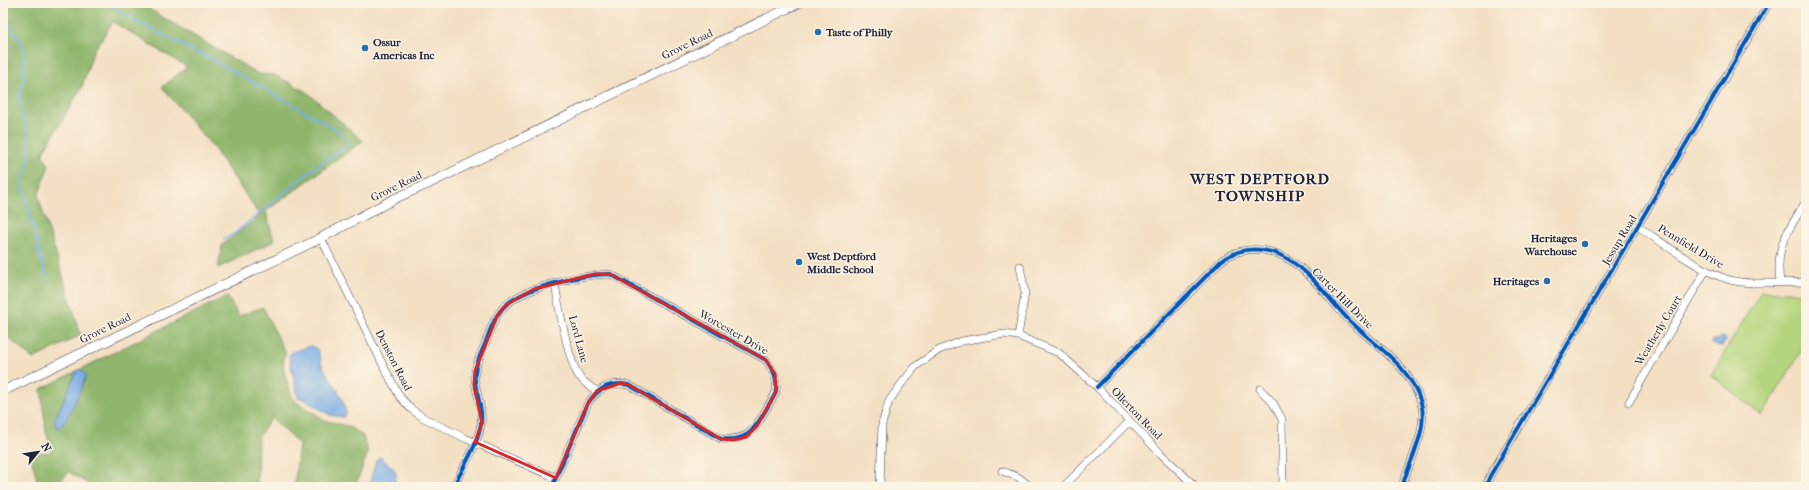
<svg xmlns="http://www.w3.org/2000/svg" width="1809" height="490" font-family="'IM FELL French Canon',serif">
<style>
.green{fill:#b4d57d;stroke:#6b7c5c}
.forest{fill:#8fb66c;stroke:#586c54}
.water{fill:#78ace5;stroke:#4d6790}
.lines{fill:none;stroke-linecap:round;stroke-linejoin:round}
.stream{stroke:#78ace5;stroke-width:2}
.minor-casing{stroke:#413e4f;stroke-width:8}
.major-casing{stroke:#413e4f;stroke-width:10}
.minor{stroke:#fff;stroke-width:7}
.major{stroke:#fff;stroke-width:9}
.cycleway-casing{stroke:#fcf5e5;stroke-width:6}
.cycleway{stroke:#0057b8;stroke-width:4}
.marked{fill:none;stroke:#d62828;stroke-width:3;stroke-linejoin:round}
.poi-dot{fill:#1f6fb2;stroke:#fcf5e5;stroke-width:1.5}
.labels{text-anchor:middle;stroke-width:3;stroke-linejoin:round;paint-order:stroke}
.poi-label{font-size:11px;font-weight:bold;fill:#22223b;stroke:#fcf5e5;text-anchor:start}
.street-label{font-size:11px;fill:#22223b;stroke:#fcf5e5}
.district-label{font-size:15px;font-weight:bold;letter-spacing:1px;fill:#22223b;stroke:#fcf5e5}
</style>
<rect width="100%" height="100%" fill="#fcf5e5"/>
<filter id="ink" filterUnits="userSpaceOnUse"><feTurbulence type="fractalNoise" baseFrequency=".025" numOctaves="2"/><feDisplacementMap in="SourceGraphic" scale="8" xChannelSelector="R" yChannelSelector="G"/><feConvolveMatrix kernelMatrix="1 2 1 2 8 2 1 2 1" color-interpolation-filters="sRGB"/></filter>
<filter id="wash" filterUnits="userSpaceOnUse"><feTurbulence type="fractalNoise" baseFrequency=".012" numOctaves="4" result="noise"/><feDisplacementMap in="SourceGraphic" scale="16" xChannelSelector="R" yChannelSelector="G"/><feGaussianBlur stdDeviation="0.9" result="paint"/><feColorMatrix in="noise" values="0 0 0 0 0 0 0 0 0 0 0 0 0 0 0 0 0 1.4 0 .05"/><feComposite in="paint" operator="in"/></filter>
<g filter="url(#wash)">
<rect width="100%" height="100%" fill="#f3dfc2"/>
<path class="green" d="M 1761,291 L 1806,293 L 1806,343 L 1762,416 L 1711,375 Z"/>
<path class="forest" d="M 3,3 L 139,3 L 258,74 L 275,75 L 307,92 L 363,141 L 266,211 L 274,241 L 218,268 L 222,245 L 260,216 L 213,147 L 162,87 L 187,67 L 113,22 L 93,52 L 82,87 L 42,154 L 49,165 L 38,196 L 81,335 L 33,359 L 3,333 Z
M 227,296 L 239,316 L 263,307 L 286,354 L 283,358 L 284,372 L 291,394 L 296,402 L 327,421 L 348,426 L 363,436 L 368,452 L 355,487 L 294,487 L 299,444 L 272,418 L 258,437 L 257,487 L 93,487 L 69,472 L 55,487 L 39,487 L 30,453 L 52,452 L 46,432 L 41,389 Z"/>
<path class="water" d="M 1722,337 L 1725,338 L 1726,341 L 1722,346 L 1711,344 L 1712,340 L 1718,340 Z
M 311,346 L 317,349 C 320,354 320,360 322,365 C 331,382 344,395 346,414 L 343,417 L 330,415 L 302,398 L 298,398 L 289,356 L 292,352 Z
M 80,369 L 83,371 L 86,376 C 82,386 67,427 57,428 L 55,424 L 55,419 L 76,372 Z
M 380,457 L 395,470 L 396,475 L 393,487 L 369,487 L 376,460 Z"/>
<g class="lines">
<path class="stream" d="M 108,3 L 134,20 L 222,65 L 337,130 L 348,140 L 347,145 L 308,173 L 234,234 L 224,239
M 3,18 L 9,24 L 22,44 L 24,54 L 24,76 L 19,99 L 21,110 L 28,132 L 30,155 L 22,183 L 46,278"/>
</g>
</g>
<g filter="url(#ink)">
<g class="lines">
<defs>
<path id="minor" d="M 1637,226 C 1662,242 1700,271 1727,279 C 1747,286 1784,282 1806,282
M 321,238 L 384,367 L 400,397 L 411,409 L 424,418 L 467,439 L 556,478
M 1780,282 C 1775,244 1788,232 1806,201
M 555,284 C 559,307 567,356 578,375 C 583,382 590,387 597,391
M 1018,336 L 1025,293 L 1020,266
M 1097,387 L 1221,261 C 1238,248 1258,247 1278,254 C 1307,266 1326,296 1346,317 C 1372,344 1410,364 1421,403 C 1429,428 1409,462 1402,487
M 1260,389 L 1273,403 L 1282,419 L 1283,487
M 1629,402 L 1706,270
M 1002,471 L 1018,477 L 1031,487
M 453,487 C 462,470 479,443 481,423 C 484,406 473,390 475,373 C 476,363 481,353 485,344 C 490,330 495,314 507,304 C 528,286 582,275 610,274 L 766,360 C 772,369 778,379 776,391 C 775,397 769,403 767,408 C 754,430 749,441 721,439 L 629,385 C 610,381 599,388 588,403 L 552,487
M 880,487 L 882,424 L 889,401 L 902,383 L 916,366 L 939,350 L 962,341 L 1004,334 L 1018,336 L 1059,353 L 1097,387 L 1161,454 L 1196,487
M 1063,487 L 1129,422
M 1485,487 L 1490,476 L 1769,3"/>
<path id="major" d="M 3,391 L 321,238 L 396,198 L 428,184 L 799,3"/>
</defs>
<use href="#minor" class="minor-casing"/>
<use href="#major" class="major-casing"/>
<use href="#minor" class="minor"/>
<use href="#major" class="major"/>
<defs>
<path id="cycleway" d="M 1097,387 L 1221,261 C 1238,248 1258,247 1278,254 C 1307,266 1326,296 1346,317 C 1372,344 1410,364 1421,403 C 1429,428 1409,462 1402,487
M 453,487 C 462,470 479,443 481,423 C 484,406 473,390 475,373 C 476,363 481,353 485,344 C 490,330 495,314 507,304 C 528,286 582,275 610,274 L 766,360 C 772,369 778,379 776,391 C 775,397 769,403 767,408 C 754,430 749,441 721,439 L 629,385 C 610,381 599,388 588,403 L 552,487
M 1485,487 L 1490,476 L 1769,3"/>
</defs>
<use href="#cycleway" class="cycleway-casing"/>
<use href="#cycleway" class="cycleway"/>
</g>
</g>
<path class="marked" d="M 595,274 L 610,274 L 766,360 L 775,374 L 776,392 L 757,426 L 746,437 L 733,440 L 721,439 L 629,385 L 621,383 L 597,391 L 588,403 L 556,478 L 475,442 L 482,423 L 474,385 L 475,371 L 497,316 L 506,305 L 534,289 Z"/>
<g class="poi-dot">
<circle cx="818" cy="32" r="4"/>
<circle cx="365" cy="48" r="4"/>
<circle cx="1585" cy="244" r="4"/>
<circle cx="799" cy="262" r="4"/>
<circle cx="1547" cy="281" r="4"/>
</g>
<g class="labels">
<g class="poi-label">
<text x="826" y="36">Taste of Philly</text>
<text x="373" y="46">Ossur<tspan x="373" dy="13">Americas Inc</tspan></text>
<text x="1577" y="242" text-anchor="end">Heritages<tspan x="1577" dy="13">Warehouse</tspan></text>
<text x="807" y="260">West Deptford<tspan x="807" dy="13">Middle School</tspan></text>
<text x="1539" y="285" text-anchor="end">Heritages</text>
</g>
<g class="street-label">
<text transform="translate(687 44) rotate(-26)" y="4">Grove Road</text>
<text transform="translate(396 186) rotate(-26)" y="4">Grove Road</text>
<text transform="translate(1619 240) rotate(-59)" y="4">Jessup Road</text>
<text transform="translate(1691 246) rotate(31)" y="4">Pennfield Drive</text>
<text transform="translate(1343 298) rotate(45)" y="4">Carter Hill Drive</text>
<text transform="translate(105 328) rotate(-26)" y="4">Grove Road</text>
<text transform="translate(1658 330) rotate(-59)" y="4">Weatherly Court</text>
<text transform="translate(734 332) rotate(30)" y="4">Worcester Drive</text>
<text transform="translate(579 339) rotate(75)" y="4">Lord Lane</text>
<text transform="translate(394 360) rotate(63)" y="4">Denston Road</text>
<text transform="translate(1137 413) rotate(46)" y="4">Ollerton Road</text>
</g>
<g class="district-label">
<text x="1260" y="184">WEST DEPTFORD<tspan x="1260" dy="17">TOWNSHIP</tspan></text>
</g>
</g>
<rect width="1809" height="490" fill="none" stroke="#fcf5e5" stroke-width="16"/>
<g transform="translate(38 452) rotate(60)" stroke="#fcf5e5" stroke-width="3" paint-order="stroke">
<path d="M0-3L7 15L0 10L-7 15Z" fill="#22223b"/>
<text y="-6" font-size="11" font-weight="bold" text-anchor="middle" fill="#22223b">N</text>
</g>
</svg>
